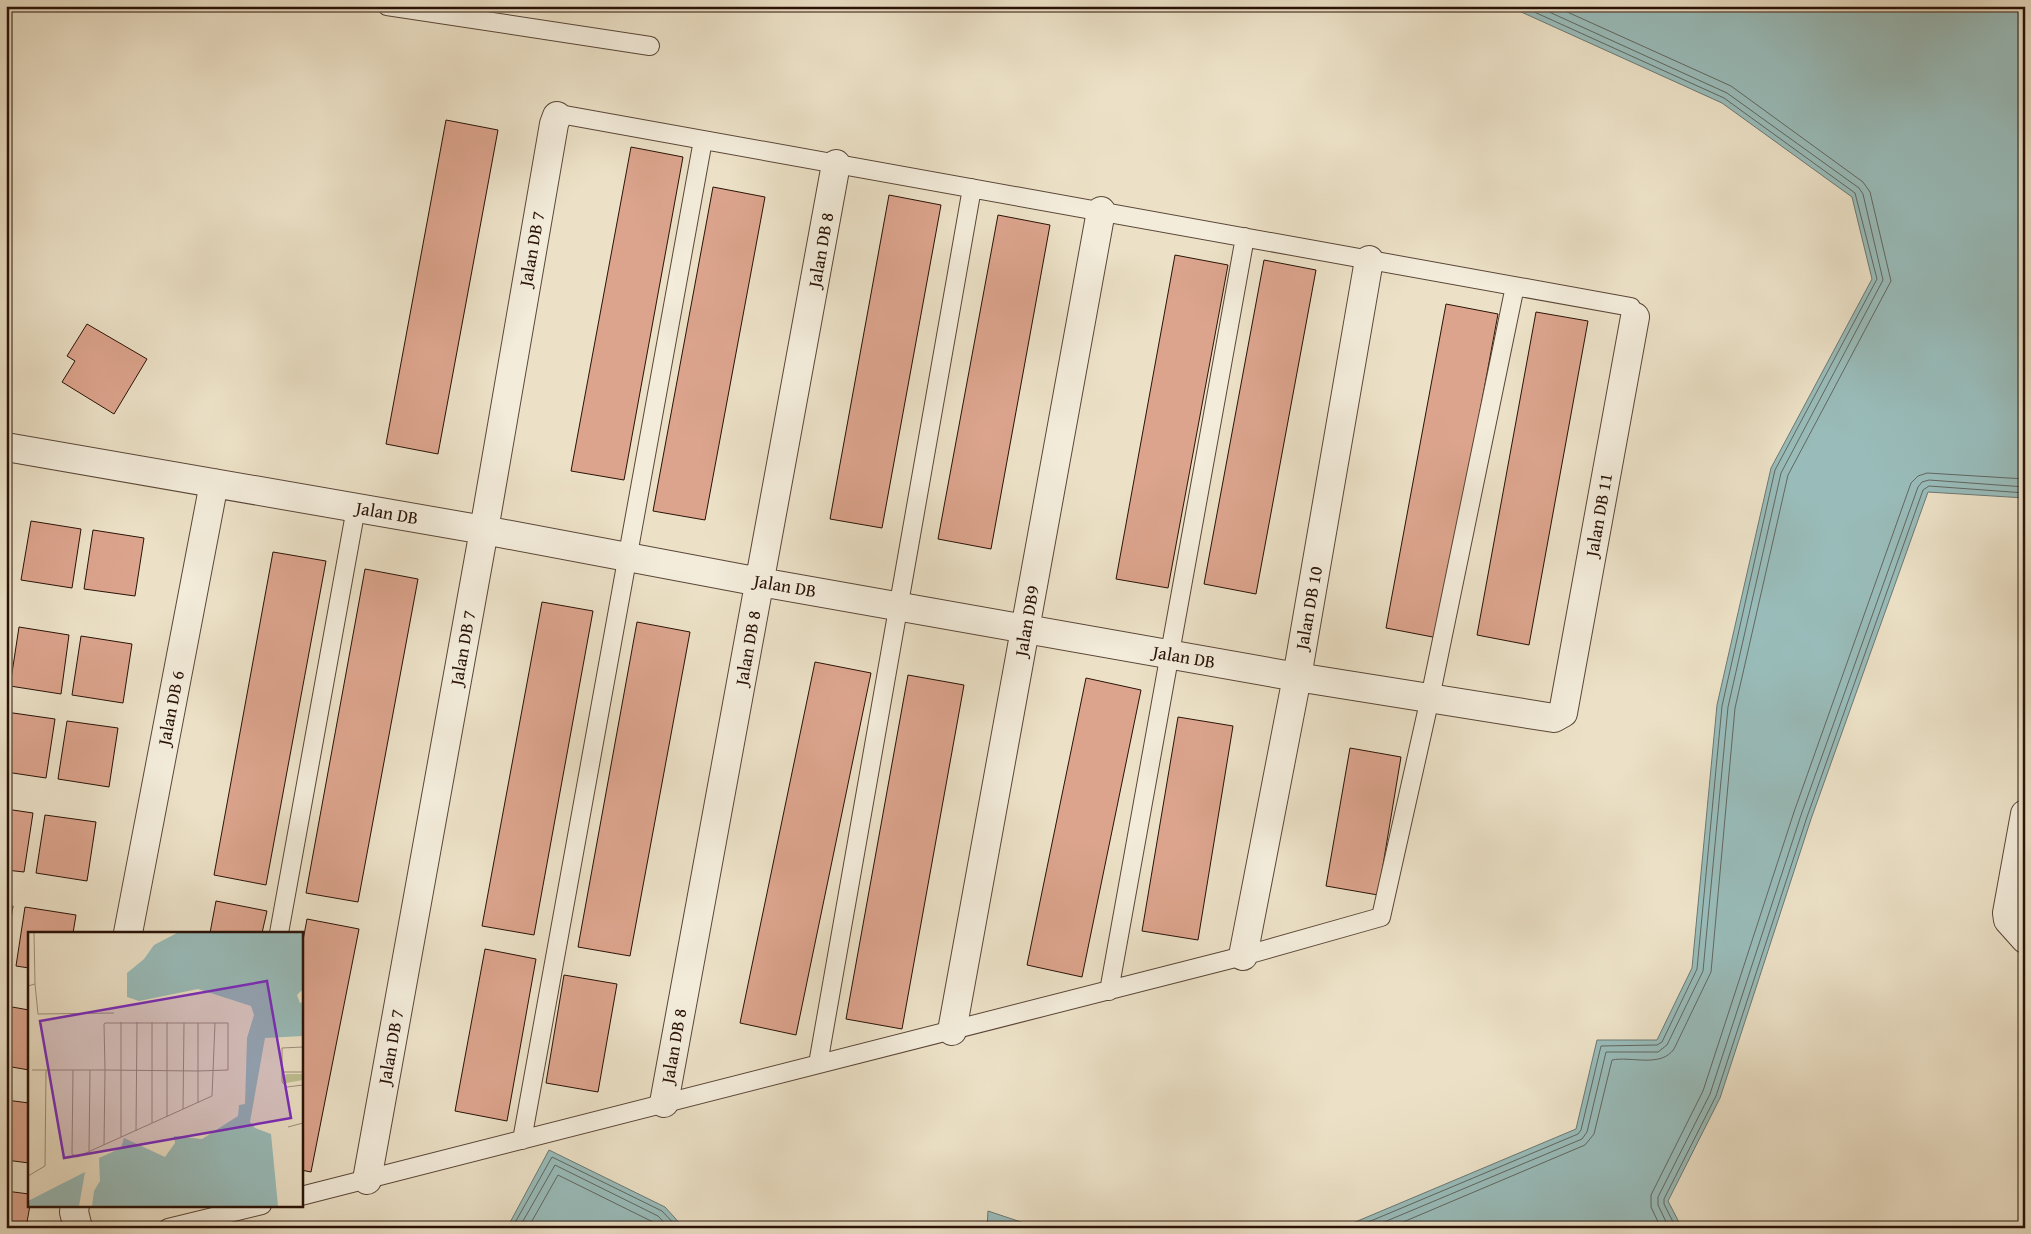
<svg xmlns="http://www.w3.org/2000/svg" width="2031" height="1234" font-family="'Gentium Book Plus',serif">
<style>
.water{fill:#99bcba;stroke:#6c7872}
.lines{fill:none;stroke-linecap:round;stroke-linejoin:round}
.shore{stroke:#616760;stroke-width:1}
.building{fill:#dca48d;stroke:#291207}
.service-casing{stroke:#5a4637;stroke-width:20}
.minor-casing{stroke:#5a4637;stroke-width:30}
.service{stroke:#f3ecdb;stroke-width:18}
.minor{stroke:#f3ecdb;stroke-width:28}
.labels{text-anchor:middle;stroke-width:4;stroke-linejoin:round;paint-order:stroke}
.street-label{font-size:18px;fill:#291207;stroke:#f3ecdb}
.inset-road{fill:none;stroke:#9e8e7a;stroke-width:1}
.view{fill:#7b2cbf;fill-opacity:0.15;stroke:#7b2cbf;stroke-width:2.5}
.inset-edge{fill:none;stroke:#291207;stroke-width:2.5}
</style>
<rect width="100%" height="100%" fill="#ece1c7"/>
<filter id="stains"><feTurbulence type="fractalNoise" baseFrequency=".004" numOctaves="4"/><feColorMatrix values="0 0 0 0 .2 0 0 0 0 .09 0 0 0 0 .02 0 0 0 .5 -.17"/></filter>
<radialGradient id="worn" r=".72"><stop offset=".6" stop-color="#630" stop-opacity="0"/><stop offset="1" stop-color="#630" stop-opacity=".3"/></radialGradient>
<path class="water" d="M 1508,6 L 2025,6 L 2025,498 L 1928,492 L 1811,819 L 1720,1098 L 1668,1201 L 1682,1228 L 1341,1228 L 1576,1129 L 1597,1040 L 1657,1040 L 1692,968 L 1717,705 L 1771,468 L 1872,279 L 1852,197 L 1722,103 Z
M 549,1150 L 665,1207 L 684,1228 L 507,1228 Z
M 988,1211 L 1039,1228 L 987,1228 Z"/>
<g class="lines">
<path class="shore" d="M 512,1228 L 552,1157 L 662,1211 L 678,1228
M 519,1228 L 555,1165 L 658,1216 L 669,1228
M 528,1228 L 558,1175 L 653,1222 L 659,1228
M 1354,1228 L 1578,1134 L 1581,1130 L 1601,1046 L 1657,1045 L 1662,1042 L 1697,969 L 1722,706 L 1775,470 L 1877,279 L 1855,193 L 1724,98 L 1521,6
M 1370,1228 L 1582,1139 L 1587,1132 L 1606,1052 L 1658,1052 L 1667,1045 L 1703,971 L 1728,707 L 1781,473 L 1883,280 L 1863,194 L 1859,188 L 1727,93 L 1536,6
M 1389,1228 L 1585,1145 L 1594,1134 L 1612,1060 C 1631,1056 1661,1068 1674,1049 L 1711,972 L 1735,708 L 1788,475 L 1891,281 L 1870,192 L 1863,182 L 1731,86 L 1554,6
M 1661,1228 L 1651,1207 L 1651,1195 L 1703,1091 L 1794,812 L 1911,483 L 1918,476 L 1927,473 L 2025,479
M 1669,1228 L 1658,1205 L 1658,1197 L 1710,1094 L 1801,815 L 1918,487 L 1922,482 L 1929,480 L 2025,487
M 1676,1228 L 1664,1204 L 1664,1199 L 1716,1096 L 1807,817 L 1923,490 L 1929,486 L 2025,493"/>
</g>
<path class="building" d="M 446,120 L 498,130 L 438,454 L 386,444 Z
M 631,147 L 683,157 L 624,480 L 571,471 Z
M 713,187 L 765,197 L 705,520 L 653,511 Z
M 889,195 L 941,205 L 882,528 L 830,519 Z
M 998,215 L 1050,225 L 991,549 L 938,539 Z
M 1175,255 L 1228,265 L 1168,588 L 1116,579 Z
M 1264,260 L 1316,270 L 1256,594 L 1204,584 Z
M 1446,304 L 1498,314 L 1438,638 L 1386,628 Z
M 1536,312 L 1588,321 L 1529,645 L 1477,635 Z
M 87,324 L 147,359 L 114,414 L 62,382 L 75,361 L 67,356 Z
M 31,521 L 81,529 L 72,588 L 21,580 Z
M 93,530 L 144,538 L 135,596 L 84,589 Z
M 273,552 L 326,561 L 266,885 L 214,875 Z
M 365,569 L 418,579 L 358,902 L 306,893 Z
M 542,602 L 593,611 L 534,935 L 482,926 Z
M 637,622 L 690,632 L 630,956 L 578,947 Z
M 19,627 L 69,635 L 61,694 L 10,686 Z
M 81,636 L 132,644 L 123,703 L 72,695 Z
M 815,662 L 871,673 L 796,1035 L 740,1023 Z
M 908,675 L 964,685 L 902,1029 L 846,1019 Z
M 1086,678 L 1141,690 L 1082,977 L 1027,965 Z
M 6,712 L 55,719 L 46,778 L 6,772 Z
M 1178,717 L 1233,726 L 1198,940 L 1142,931 Z
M 67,721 L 118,728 L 109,787 L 58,779 Z
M 1350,748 L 1401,757 L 1378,895 L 1326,886 Z
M 6,809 L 33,813 L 24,872 L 6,870 Z
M 45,815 L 96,822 L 87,881 L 36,873 Z
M 216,901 L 267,911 L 262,933 L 210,933 Z
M 6,905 L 13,906 L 6,951 Z
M 25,907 L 76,915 L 73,933 L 29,933 L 29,968 L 16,966 Z
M 307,919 L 359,929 L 311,1172 L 301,1170 L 301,951 Z
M 485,949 L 536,959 L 507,1121 L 455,1111 Z
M 564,975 L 617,984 L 598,1092 L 546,1083 Z
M 12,1007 L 29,1010 L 29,1070 L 6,1066 L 6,1049 Z
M 6,1100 L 29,1103 L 29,1163 L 6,1160 Z
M 6,1191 L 29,1194 L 30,1205 L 26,1228 L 6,1228 Z"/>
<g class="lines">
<defs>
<path id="service" d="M 387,6 L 650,46
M 557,116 L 565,115 L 1631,307 L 1635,317
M 279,933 L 356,508
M 1109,991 L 1245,237
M 818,1064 L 972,188
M 522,1140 L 703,140
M 301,1196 L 1243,956 L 1381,917 L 1430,698 L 1515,286
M 168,1228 L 262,1205"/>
<path id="minor" d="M 6,447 L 484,530 L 760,582 L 1297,677 L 1554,718 L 1563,713 L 1635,317
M 2025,814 L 2007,913 L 2008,920 L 2025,939
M 128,933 L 214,483
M 1243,956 L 1297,677 L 1369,260
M 952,1031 L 1101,211
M 664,1103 L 836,164
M 367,1180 L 484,530 L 554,124 L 557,116
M 75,1205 L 74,1212 L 78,1228"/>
</defs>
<use href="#service" class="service-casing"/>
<use href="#minor" class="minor-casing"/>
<use href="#service" class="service"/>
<use href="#minor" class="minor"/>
</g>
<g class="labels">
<g class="street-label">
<text transform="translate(532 249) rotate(-80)" y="6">Jalan DB 7</text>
<text transform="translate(821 250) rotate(-80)" y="6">Jalan DB 8</text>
<text transform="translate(387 513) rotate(10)" y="6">Jalan DB</text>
<text transform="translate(1599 515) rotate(-80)" y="6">Jalan DB 11</text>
<text transform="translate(785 586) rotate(10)" y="6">Jalan DB</text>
<text transform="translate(1309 608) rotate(-80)" y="6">Jalan DB 10</text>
<text transform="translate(1027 621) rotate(-80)" y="6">Jalan DB9</text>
<text transform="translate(463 648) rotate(-80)" y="6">Jalan DB 7</text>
<text transform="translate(748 648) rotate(-80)" y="6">Jalan DB 8</text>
<text transform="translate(1184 657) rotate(10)" y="6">Jalan DB</text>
<text transform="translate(171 708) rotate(-79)" y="6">Jalan DB 6</text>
<text transform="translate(674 1046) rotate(-80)" y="6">Jalan DB 8</text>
<text transform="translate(391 1047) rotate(-80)" y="6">Jalan DB 7</text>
</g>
</g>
<g transform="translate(28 932)">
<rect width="275" height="275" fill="#ece1c7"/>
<path d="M 258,142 L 275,142 L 275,148 L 258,151 L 256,145 Z" fill="#bec192"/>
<path d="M 149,1 L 275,1 L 275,57 L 269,63 L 272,71 L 275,70 L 275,104 L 237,106 L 222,190 L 227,196 L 243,202 L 250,274 L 64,274 L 66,259 L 72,249 L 71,226 L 93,216 L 96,206 L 137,225 L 147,211 L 146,204 L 174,207 L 210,184 L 211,173 L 217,172 L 219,106 L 226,83 L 223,74 L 170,57 L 111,69 L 99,65 L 99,41 L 116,27 L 126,13 ZM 57,240 L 51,274 L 0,274 L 0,269 Z" fill="#99bcba"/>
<path class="inset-road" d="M 7,52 L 10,82 L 86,81M 0,54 L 7,52 L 6,1M 0,75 L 0,126M 124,90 L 124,191M 275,115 L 254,116 L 254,150 L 259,155 L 275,153M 4,138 L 77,138 L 170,139 L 200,138 L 200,91 L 77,91 L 76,92 L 77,138 L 76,213M 45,138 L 44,222 L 49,225 L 184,164 L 187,91M 254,140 L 275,140M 170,171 L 170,91M 155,177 L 156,91M 139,185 L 139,90M 260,195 L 275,191M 108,199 L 109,90M 93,205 L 93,90M 61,219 L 62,138M 0,244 L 17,234 L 18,138"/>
<path class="view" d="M 239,49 L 263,186 L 36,226 L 12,89 Z"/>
<rect width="275" height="275" class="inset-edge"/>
</g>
<rect width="2031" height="1234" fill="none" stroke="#ece1c7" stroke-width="25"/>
<rect x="8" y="8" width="2016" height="1219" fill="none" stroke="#291207" stroke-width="2.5"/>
<rect x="12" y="12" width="2006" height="1209" fill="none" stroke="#291207"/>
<rect width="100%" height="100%" filter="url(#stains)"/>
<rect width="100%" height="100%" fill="url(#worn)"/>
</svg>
